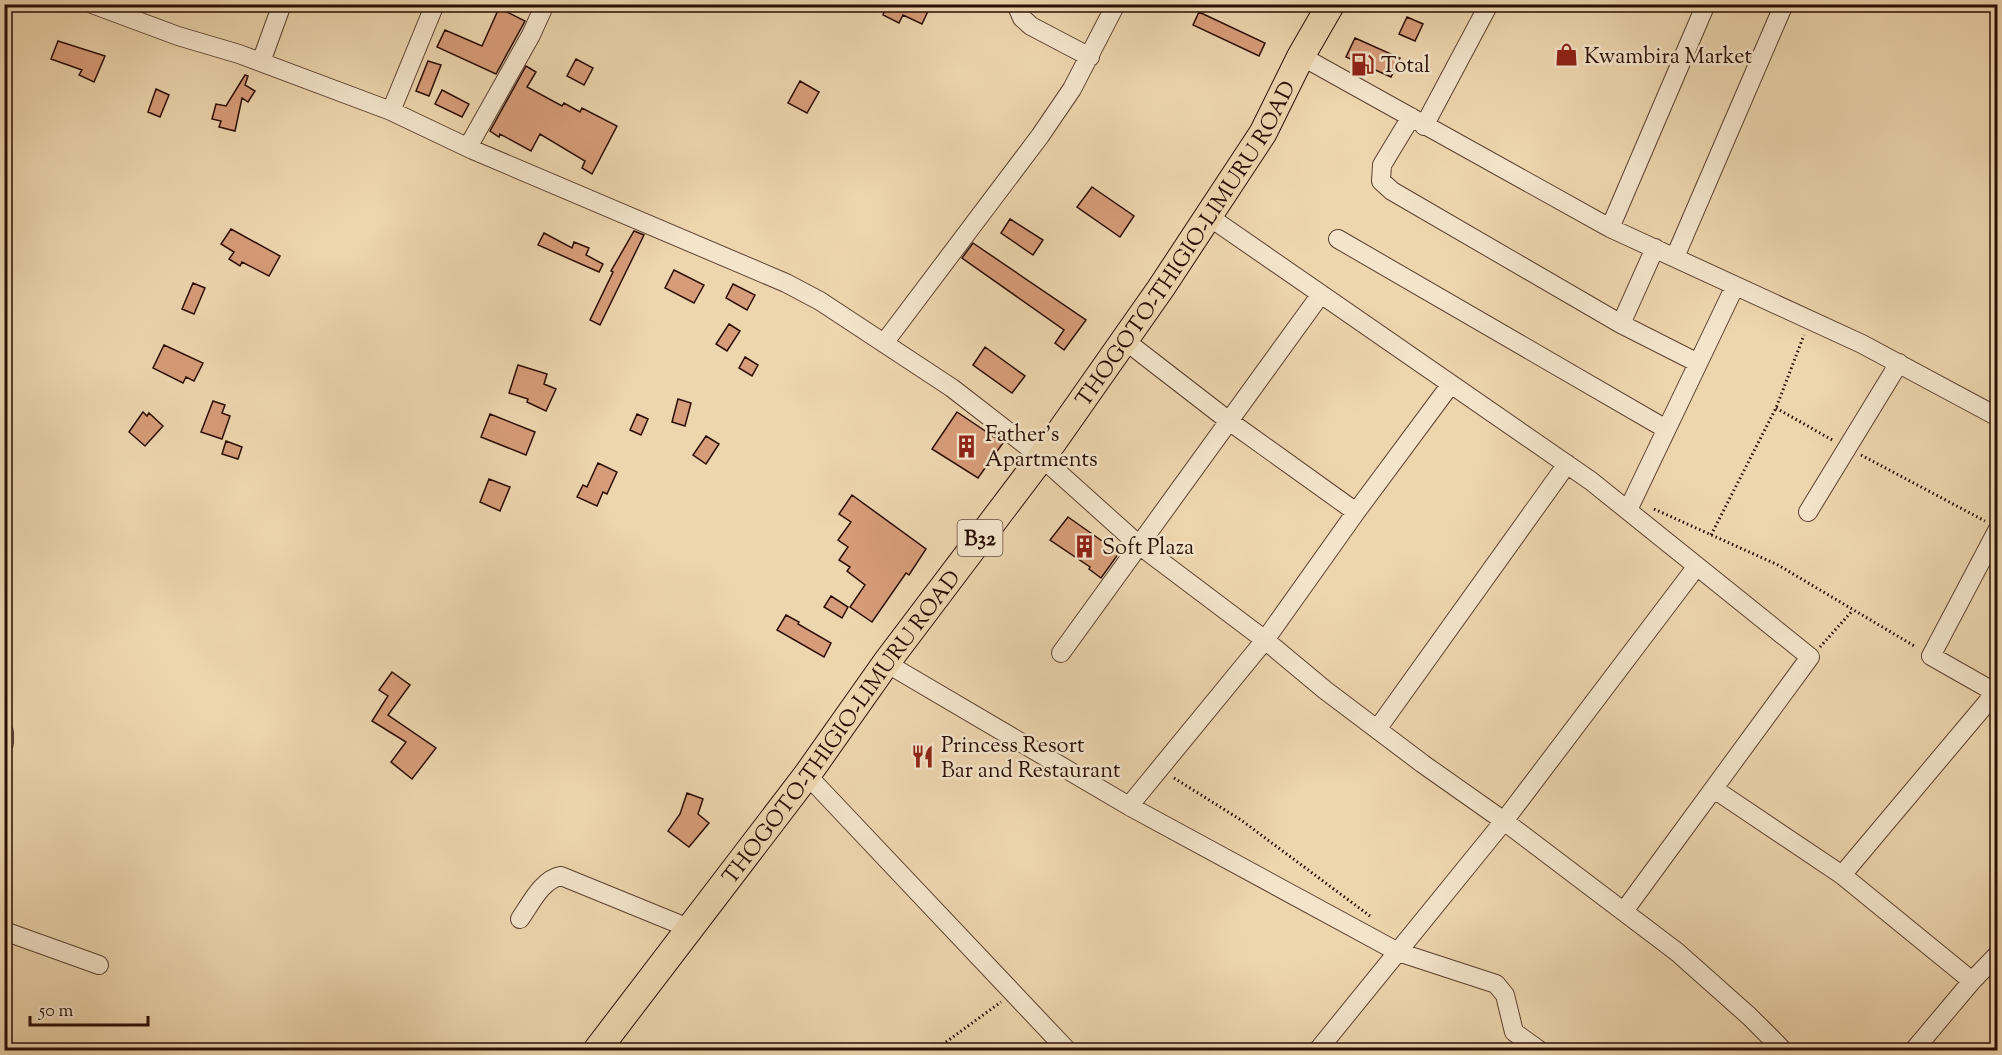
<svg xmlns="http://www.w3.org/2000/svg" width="2002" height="1055" font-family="'Sorts Mill Goudy',serif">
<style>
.building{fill:#d79c79;stroke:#2a0e05;stroke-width:1.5}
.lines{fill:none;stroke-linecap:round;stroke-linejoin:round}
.minor-casing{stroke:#5b402f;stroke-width:20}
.highway-casing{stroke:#2a0e05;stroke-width:29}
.path{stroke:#2a0e05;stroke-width:3;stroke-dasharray:1.5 3;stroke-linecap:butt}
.minor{stroke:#f3e4ca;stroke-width:18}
.highway{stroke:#edd5ae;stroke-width:27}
.labels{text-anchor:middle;stroke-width:5;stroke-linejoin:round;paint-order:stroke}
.shield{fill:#f3e4ca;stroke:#664e40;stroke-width:1.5}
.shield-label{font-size:21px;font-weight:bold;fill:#2a0e05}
.poi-label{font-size:22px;fill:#2a0e05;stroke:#f3e4ca;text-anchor:start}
.street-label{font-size:22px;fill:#2a0e05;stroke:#f3e4ca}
</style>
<rect width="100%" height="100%" fill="#edd5ae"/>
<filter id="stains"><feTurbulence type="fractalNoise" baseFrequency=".00333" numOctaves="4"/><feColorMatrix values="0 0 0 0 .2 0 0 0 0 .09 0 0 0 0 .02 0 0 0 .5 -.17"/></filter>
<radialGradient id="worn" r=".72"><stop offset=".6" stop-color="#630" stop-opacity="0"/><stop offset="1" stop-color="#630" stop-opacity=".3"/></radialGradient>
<path class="building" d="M 881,4 L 914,4 L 928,11 L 922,24 L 903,15 L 899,23 L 883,15 L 886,7 Z
M 499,8 L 525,21 L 496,74 L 437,47 L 445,30 L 482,46 Z
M 1199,12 L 1265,43 L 1259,56 L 1193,25 Z
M 1407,17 L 1423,24 L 1415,41 L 1399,34 Z
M 1355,38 L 1400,58 L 1391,77 L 1346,57 Z
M 58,41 L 105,56 L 94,82 L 79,75 L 82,70 L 51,59 Z
M 576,59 L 593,68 L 584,85 L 567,76 Z
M 428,61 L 441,65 L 429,96 L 416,91 Z
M 526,66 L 536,72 L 527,87 L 562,106 L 564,103 L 580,112 L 582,108 L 617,126 L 592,174 L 582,168 L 585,161 L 540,134 L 531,151 L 500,134 L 499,137 L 490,131 Z
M 245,75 L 248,76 L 245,85 L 255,91 L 248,102 L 242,98 L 235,131 L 219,127 L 221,121 L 212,119 L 216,104 L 226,106 Z
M 800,81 L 819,92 L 807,113 L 788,103 Z
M 156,89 L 169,95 L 160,117 L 148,112 Z
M 442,90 L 469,104 L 462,117 L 435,104 Z
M 1092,187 L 1134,216 L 1120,237 L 1077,207 Z
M 1010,219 L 1043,240 L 1033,255 L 1001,233 Z
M 231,229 L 280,256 L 269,276 L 242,262 L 240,266 L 229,259 L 234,252 L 221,244 Z
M 634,231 L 644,235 L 600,325 L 590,320 L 613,272 L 611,271 Z
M 544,233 L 572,248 L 574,242 L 589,248 L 586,255 L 603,264 L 599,272 L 538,245 Z
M 973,243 L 1086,320 L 1064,350 L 1055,343 L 1064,330 L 962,258 Z
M 674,270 L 704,285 L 694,303 L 665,288 Z
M 193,283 L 205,288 L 194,314 L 182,309 Z
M 733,284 L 755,295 L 747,310 L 726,298 Z
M 729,324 L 740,331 L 727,351 L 716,344 Z
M 164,345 L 203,363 L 194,381 L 186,377 L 183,383 L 153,368 Z
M 985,347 L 1025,376 L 1012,393 L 973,365 Z
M 745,357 L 758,365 L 752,376 L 739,368 Z
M 518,365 L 547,374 L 544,384 L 556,389 L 546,411 L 527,402 L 528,399 L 509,393 Z
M 678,399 L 691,403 L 685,426 L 672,422 Z
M 213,401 L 225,405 L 222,413 L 230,416 L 222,439 L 201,432 Z
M 143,412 L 147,416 L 149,413 L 163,426 L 145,446 L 129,432 Z
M 957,412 L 1003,443 L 978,478 L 932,449 Z
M 490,414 L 535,432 L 526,455 L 481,437 Z
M 637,414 L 648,419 L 641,435 L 630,430 Z
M 706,436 L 719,444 L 706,464 L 693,455 Z
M 226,441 L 242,447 L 238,459 L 222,454 Z
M 598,463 L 617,472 L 607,494 L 603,492 L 597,506 L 577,497 L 583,485 L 587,487 Z
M 489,479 L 510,487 L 500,511 L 480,502 Z
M 852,495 L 926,549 L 909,575 L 906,573 L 872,622 L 850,607 L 865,585 L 847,571 L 850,567 L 839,560 L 848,547 L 838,540 L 851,522 L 839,514 Z
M 1068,517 L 1119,553 L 1101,578 L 1089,569 L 1090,567 L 1050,540 Z
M 831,596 L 848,607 L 842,618 L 824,607 Z
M 786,615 L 799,622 L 798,624 L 831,643 L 824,657 L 777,630 Z
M 392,672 L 410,685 L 388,715 L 436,748 L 412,779 L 391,762 L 406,742 L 372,721 L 388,696 L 379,690 Z
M 687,793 L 703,799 L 698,814 L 709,823 L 689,847 L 668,831 L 680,814 Z"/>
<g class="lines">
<defs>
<path id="minor" d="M 92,4 L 178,36 L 239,54 L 391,111 L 473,150 L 786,283 L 820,301 L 952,388 L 1041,457 L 1139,545 L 1265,640 L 1325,690 L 1423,764 L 1504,821 L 1677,952 L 1749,1016 L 1783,1050
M 1016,4 L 1022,18 L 1031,26 L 1090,57
M 1301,56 L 1610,228 L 1862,344 L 1998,417
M 261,62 L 282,4
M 391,111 L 435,4
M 1411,117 L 1382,165 L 1381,181 L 1392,191 L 1621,324 L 1698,363
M 1424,126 L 1489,4
M 468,147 L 531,35 L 545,4
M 1208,216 L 1591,481 L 1810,657 L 1624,911
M 1610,228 L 1706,4
M 1338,239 L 1666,429
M 1675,257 L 1784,4
M 1621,324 L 1655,248
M 1123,339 L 1229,421 L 1356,512
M 884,343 L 1040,136 L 1072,89 L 1116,4
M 1628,510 L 1735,286
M 1808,512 L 1899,363
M 1998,529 L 1931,656 L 1998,694
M 1061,653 L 1321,294
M 886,663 L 1129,806 L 1398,952 L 1496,984 L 1505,995 L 1514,1032 L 1539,1050
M 1378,728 L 1567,464
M 4,732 L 4,743
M 807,775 L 1067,1050
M 1714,789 L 1842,875 L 1972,981
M 1129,806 L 1265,640 L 1356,512 L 1451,384
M 1842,875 L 1995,693
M 520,919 C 530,905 542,879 561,876 L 691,929
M 4,931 L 99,965
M 1318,1050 L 1504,821 L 1697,566
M 1914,1050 L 1972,981 L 1998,954"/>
<g id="highway">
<path id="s1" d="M 597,1050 L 807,775 L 886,663 L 1053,442 L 1161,288 L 1263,133 L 1301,56 L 1331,4"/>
</g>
</defs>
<use href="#minor" class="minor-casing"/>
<use href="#highway" class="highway-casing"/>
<path class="path" d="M 1776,408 L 1834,441
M 1861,455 L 1985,521
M 1654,509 L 1778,565 L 1916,647
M 1711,535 L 1776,408 L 1804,335
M 1820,647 L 1853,610
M 1174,778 L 1241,820 L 1370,916
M 935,1050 L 1001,1002"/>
<use href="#minor" class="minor"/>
<use href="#highway" class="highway"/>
</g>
<defs>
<symbol id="shop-bare" viewBox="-9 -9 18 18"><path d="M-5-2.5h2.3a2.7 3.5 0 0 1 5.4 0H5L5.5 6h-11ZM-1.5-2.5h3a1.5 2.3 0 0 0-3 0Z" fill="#8f2418" stroke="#f3e4ca" stroke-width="2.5" paint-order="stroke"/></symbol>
<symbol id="fuel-bare" viewBox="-9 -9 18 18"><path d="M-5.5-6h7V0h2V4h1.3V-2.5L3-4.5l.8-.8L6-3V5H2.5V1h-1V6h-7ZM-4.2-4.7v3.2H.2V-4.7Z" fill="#8f2418" stroke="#f3e4ca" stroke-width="2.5" paint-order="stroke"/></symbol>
<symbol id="building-bare" viewBox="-9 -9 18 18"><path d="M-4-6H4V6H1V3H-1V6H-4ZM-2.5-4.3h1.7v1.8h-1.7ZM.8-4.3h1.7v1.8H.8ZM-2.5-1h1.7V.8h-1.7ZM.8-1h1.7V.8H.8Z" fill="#8f2418" stroke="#f3e4ca" stroke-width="2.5" paint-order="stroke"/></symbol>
<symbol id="restaurant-bare" viewBox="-9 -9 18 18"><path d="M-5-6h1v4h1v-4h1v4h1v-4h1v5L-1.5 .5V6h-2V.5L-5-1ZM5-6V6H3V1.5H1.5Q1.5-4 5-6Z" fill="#8f2418" stroke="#f3e4ca" stroke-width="2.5" paint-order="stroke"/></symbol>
</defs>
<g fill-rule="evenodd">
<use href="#shop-bare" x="1550" y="38" width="33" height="33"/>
<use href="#fuel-bare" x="1346" y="48" width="33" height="33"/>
<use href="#building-bare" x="950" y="430" width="33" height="33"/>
<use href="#building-bare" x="1068" y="530" width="33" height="33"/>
<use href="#restaurant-bare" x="906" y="740" width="33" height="33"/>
</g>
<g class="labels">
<rect class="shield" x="957.5" y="520" width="45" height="36" rx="4.5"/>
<g class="shield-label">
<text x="980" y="545">B32</text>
</g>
<g class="poi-label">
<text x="1584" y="63">Kwambira Market</text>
<text x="1381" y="72">Total</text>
<text x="985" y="441">Father's<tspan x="985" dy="25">Apartments</tspan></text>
<text x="1102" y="554">Soft Plaza</text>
<text x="941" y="752">Princess Resort<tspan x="941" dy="25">Bar and Restaurant</tspan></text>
</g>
<g class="street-label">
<text dy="8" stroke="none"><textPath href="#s1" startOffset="999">THOGOTO-THIGIO-LIMURU ROAD</textPath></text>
<text dy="8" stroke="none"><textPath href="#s1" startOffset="405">THOGOTO-THIGIO-LIMURU ROAD</textPath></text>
</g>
</g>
<rect width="2002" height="1055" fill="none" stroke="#edd5ae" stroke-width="24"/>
<rect x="6" y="6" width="1990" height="1043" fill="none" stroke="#2a0e05" stroke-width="3"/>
<rect x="12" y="12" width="1978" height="1031" fill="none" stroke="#2a0e05" stroke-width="1.5"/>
<path d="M30 1016v9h118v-9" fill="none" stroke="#2a0e05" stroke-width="3"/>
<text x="39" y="1016" font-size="18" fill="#2a0e05" stroke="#f3e4ca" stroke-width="4.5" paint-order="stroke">50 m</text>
<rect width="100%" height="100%" filter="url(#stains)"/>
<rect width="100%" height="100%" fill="url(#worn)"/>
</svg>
